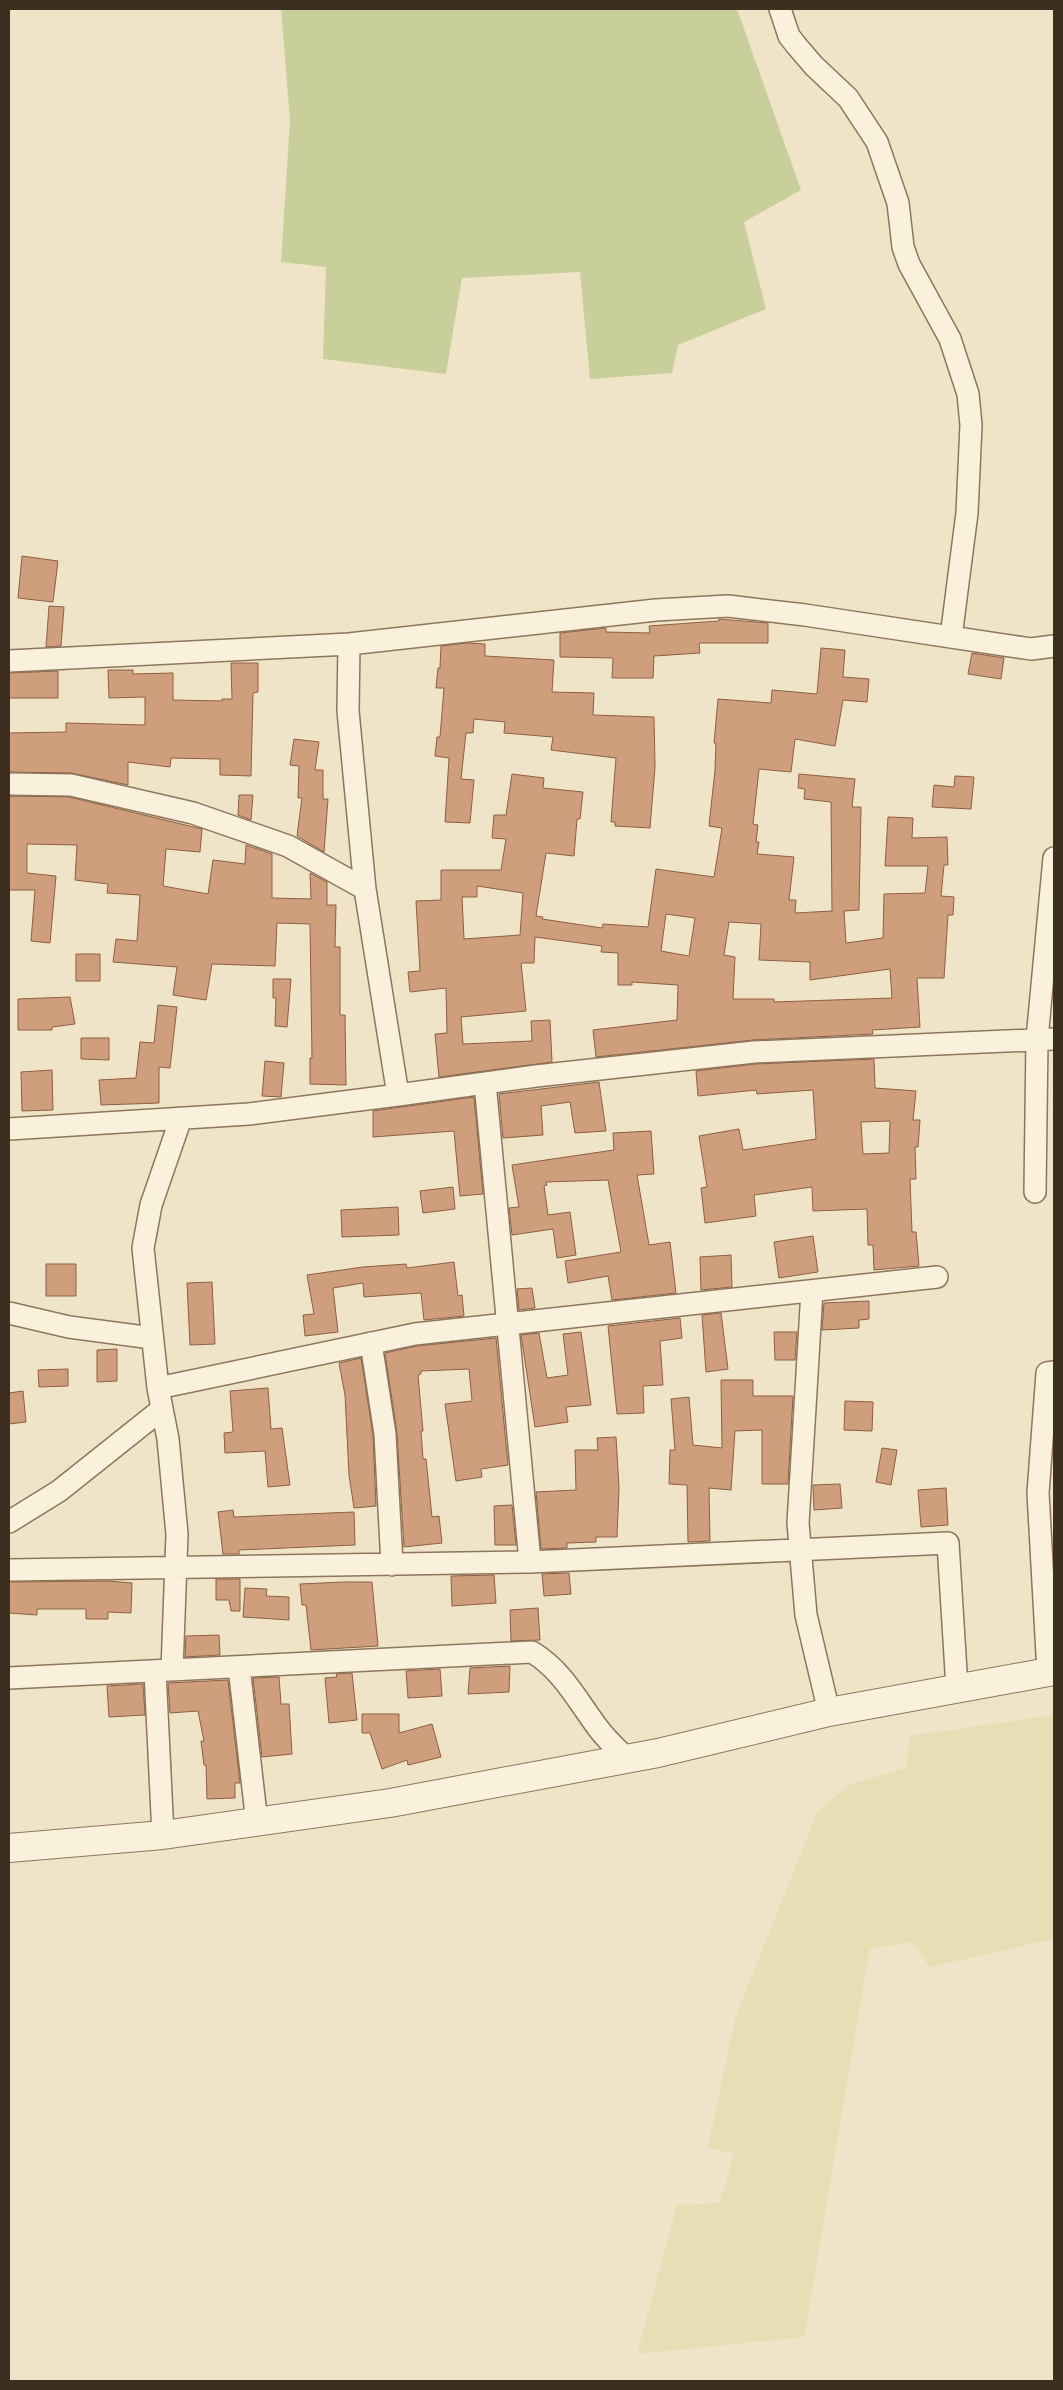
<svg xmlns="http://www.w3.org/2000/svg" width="1063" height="2390" font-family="Georgia,serif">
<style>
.farmland{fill:#e6deb5}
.green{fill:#c9cf9b}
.building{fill:#cf9f7d;stroke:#8d5f41;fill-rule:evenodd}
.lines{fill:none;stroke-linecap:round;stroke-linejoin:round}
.minor-casing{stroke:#8d765c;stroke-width:24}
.tertiary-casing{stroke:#8d765c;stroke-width:30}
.minor{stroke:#faf1dc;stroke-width:21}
.tertiary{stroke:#faf1dc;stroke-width:28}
</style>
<rect width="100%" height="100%" fill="#f0e4c8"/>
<path class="farmland" d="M 1054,1715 L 1054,1939 L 929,1967 L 914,1942 L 870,1948 L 804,2337 L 637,2354 L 677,2205 L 720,2203 L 734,2154 L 708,2147 L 736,2015 L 817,1813 L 848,1785 L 907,1768 L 909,1736 Z"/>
<path class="green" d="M 281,9 L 737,9 L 801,190 L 744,222 L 766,309 L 678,345 L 672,373 L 590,379 L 580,272 L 462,278 L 446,374 L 323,359 L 326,267 L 281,262 L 290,121 Z"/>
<path class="building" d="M 22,556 L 58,561 L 53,602 L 18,598 Z
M 49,606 L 64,607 L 61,646 L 46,647 Z
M 719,619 L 768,623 L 768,643 L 699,643 L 700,653 L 654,656 L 653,678 L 612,678 L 613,658 L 560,657 L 560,633 L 606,628 L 606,632 L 650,633 L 649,626 L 719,621 Z
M 467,643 L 485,644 L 485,656 L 554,660 L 552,692 L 594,693 L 593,715 L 654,717 L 655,767 L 650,828 L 615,826 L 615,822 L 611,822 L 616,758 L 551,750 L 553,737 L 504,733 L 505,722 L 474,719 L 473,733 L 466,733 L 461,779 L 474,780 L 470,823 L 445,822 L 449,758 L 435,756 L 437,737 L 440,737 L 444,688 L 436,688 L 438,668 L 440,668 L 441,646 Z
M 821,648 L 845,650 L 843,677 L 869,679 L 867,702 L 843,700 L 835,746 L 795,739 L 791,772 L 759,769 L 753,824 L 758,825 L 756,842 L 759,842 L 757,854 L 794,857 L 789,900 L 796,900 L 795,913 L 832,911 L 831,802 L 804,799 L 805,789 L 798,788 L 799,774 L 855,779 L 852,807 L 861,807 L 859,910 L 844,911 L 846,943 L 883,938 L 884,894 L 925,893 L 928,866 L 885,866 L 888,817 L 913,818 L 912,838 L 947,837 L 948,865 L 944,865 L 941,896 L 954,897 L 953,915 L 948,915 L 944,978 L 917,978 L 920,1027 L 872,1030 L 873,1034 L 753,1040 L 596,1057 L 593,1030 L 677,1020 L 678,985 L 632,982 L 632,985 L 618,985 L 618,953 L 601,952 L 602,946 L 535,937 L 534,963 L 521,963 L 526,1011 L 461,1017 L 463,1044 L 532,1041 L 531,1021 L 550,1020 L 552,1062 L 439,1077 L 435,1034 L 447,1033 L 446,988 L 410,992 L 408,972 L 420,971 L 416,901 L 441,900 L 441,870 L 501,870 L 506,839 L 492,838 L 494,815 L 506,815 L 512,774 L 544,778 L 543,788 L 583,792 L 580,819 L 577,819 L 574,856 L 546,853 L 536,916 L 543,917 L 542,919 L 602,928 L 603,924 L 648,927 L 656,869 L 714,877 L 722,828 L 709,826 L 715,770 L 716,743 L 714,743 L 718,699 L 771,703 L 772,690 L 817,694 ZM 477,886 L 523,893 L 520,935 L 464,939 L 462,897 L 477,897 ZM 666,914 L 695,918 L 689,956 L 661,951 ZM 729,922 L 761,924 L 759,960 L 810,962 L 810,980 L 890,969 L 892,998 L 774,1002 L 774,999 L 733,999 L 735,957 L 724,955 Z
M 972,653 L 1004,658 L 1001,679 L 968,674 Z
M 231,663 L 258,663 L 258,692 L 253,693 L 251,776 L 220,775 L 220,759 L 171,758 L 170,767 L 128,762 L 128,785 L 71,773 L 9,772 L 9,733 L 66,732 L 66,723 L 145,725 L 145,697 L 109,698 L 108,670 L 133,670 L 133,674 L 173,673 L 173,700 L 222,701 L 222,699 L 232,699 Z
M 58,671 L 58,698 L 9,698 L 9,673 Z
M 294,739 L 319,742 L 315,770 L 323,770 L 323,799 L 328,799 L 324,852 L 297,836 L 302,798 L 298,798 L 299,766 L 290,765 Z
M 955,776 L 974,777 L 971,809 L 932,807 L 934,785 L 954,787 Z
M 239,795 L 253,795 L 251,820 L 238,815 Z
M 9,796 L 69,797 L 202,829 L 200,852 L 166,849 L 163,886 L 208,894 L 213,860 L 245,864 L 246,845 L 272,854 L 272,898 L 311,899 L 310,873 L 327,882 L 327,905 L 336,905 L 335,947 L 340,947 L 340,1015 L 345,1015 L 346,1085 L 310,1084 L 310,1058 L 312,1058 L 310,924 L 277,923 L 275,966 L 212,964 L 206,1000 L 173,995 L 177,967 L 113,962 L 116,939 L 137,941 L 140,895 L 107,893 L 108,884 L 75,880 L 77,845 L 27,844 L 27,873 L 56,876 L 50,943 L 31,941 L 35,890 L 9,890 Z
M 76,954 L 100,954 L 100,981 L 76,981 Z
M 273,979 L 291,979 L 287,1027 L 275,1026 L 276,998 L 273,998 Z
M 70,997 L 75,1024 L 52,1027 L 52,1030 L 18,1030 L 18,999 Z
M 158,1005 L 177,1007 L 170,1068 L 159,1067 L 159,1103 L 101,1105 L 99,1080 L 136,1078 L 140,1042 L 154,1043 Z
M 81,1038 L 109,1038 L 109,1060 L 81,1059 Z
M 874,1059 L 875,1088 L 916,1091 L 913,1120 L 920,1120 L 918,1147 L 915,1147 L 916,1179 L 910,1179 L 912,1232 L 916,1232 L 919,1266 L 874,1270 L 873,1245 L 868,1245 L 867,1209 L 813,1211 L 812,1187 L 754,1195 L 756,1216 L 705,1223 L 701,1188 L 707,1187 L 699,1136 L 739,1129 L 743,1150 L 816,1139 L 813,1090 L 757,1094 L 756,1090 L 698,1096 L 696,1071 L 755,1064 ZM 890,1121 L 889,1153 L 863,1154 L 861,1122 Z
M 265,1061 L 284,1063 L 281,1097 L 262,1096 Z
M 52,1070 L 53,1110 L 22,1111 L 21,1072 Z
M 599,1082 L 606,1131 L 575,1133 L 570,1102 L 541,1106 L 543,1135 L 503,1138 L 499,1094 Z
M 474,1097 L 483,1194 L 460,1196 L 454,1131 L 373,1137 L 373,1111 Z
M 651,1131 L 654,1174 L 637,1175 L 649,1245 L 670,1242 L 676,1293 L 612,1300 L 608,1276 L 568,1283 L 565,1261 L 621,1252 L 608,1180 L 546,1182 L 547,1185 L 544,1186 L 548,1215 L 570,1212 L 576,1255 L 557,1258 L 553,1229 L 512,1235 L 509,1208 L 519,1207 L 512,1165 L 614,1150 L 613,1133 Z
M 453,1187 L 455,1209 L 423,1213 L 420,1191 Z
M 398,1207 L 399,1235 L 342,1237 L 341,1210 Z
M 813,1236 L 818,1272 L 779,1278 L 774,1242 Z
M 731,1255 L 732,1287 L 701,1290 L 700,1257 Z
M 454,1262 L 458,1296 L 462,1295 L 464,1316 L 424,1320 L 421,1293 L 364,1297 L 363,1283 L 333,1288 L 338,1332 L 305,1336 L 303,1315 L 314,1314 L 307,1275 L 363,1267 L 406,1264 L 407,1268 Z
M 46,1264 L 76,1264 L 76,1296 L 46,1296 Z
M 212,1282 L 215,1344 L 190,1345 L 187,1283 Z
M 532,1288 L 535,1308 L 519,1310 L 517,1289 Z
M 869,1301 L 869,1319 L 859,1320 L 859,1328 L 822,1330 L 824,1303 Z
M 721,1313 L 728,1369 L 706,1372 L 702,1315 Z
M 680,1318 L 682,1338 L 660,1341 L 663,1385 L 643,1386 L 644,1413 L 617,1414 L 608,1326 Z
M 581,1332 L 591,1405 L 566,1407 L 568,1422 L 535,1427 L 521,1335 L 539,1333 L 547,1378 L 568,1375 L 563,1334 Z
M 774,1332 L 797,1332 L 795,1360 L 775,1360 Z
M 496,1338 L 508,1465 L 481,1469 L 482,1477 L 456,1481 L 445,1404 L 472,1401 L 469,1369 L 421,1371 L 421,1374 L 418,1375 L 423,1431 L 421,1431 L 423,1459 L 426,1459 L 432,1517 L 439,1516 L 442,1543 L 404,1547 L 397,1433 L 385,1353 L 417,1346 Z
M 117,1349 L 117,1381 L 97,1382 L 97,1350 Z
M 361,1358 L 373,1435 L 376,1506 L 354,1508 L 349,1475 L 345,1395 L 339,1363 Z
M 68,1369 L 68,1386 L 39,1387 L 38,1370 Z
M 721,1380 L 753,1380 L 753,1396 L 793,1396 L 788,1484 L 762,1484 L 762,1430 L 735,1431 L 731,1490 L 709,1488 L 710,1541 L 688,1542 L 687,1485 L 669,1484 L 670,1450 L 675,1450 L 671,1399 L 689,1397 L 693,1445 L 722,1448 Z
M 268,1388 L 271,1429 L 282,1428 L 290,1485 L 268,1487 L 265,1451 L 225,1453 L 224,1433 L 233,1432 L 230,1391 Z
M 23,1391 L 26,1422 L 9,1424 L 9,1393 Z
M 845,1401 L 873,1402 L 872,1431 L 844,1430 Z
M 616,1437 L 619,1488 L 617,1537 L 596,1537 L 596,1542 L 567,1543 L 567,1548 L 541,1549 L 536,1492 L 576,1490 L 575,1450 L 598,1450 L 597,1438 Z
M 882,1448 L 897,1450 L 891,1485 L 876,1482 Z
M 840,1484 L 842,1508 L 814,1510 L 813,1485 Z
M 946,1488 L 948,1525 L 921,1527 L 918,1490 Z
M 512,1505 L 516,1545 L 495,1545 L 494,1506 Z
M 233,1510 L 234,1517 L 354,1512 L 355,1545 L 239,1550 L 239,1554 L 223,1554 L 218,1512 Z
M 569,1573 L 571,1594 L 544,1596 L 542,1574 Z
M 494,1575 L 496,1603 L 452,1606 L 451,1576 Z
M 216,1579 L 240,1579 L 240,1611 L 231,1611 L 229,1600 L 216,1600 Z
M 108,1581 L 132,1583 L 131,1613 L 108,1612 L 108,1619 L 86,1619 L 86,1609 L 37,1609 L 37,1615 L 9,1613 L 9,1582 Z
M 344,1582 L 372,1582 L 378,1646 L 311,1650 L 306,1605 L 302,1605 L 300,1584 Z
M 245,1588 L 267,1589 L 266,1596 L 289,1597 L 289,1620 L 243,1617 Z
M 538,1608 L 540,1640 L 511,1641 L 510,1610 Z
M 219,1635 L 220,1655 L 185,1657 L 186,1636 Z
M 510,1666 L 509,1692 L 468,1694 L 470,1668 Z
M 440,1669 L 442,1696 L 408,1698 L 406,1671 Z
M 352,1673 L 357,1720 L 329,1723 L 325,1678 L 337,1677 L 336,1674 Z
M 279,1677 L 281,1704 L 289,1704 L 292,1754 L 262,1757 L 253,1678 Z
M 228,1680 L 240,1783 L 235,1783 L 235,1798 L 207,1799 L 206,1765 L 204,1765 L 201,1741 L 204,1741 L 198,1711 L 170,1713 L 168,1683 Z
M 143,1684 L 145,1715 L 109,1717 L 107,1686 Z
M 362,1714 L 399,1714 L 399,1733 L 432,1724 L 441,1757 L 408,1765 L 407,1760 L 382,1769 L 370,1733 L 362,1733 Z"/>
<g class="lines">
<defs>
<path id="minor" d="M 780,9 L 789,36 L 796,45 L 814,66 L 848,98 L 877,142 L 898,203 L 903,247 L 909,264 L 950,339 L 968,394 L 971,425 L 967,513 L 951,637
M 349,644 L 656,610 L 728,606 L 805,615 L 1031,649 L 1054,646
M 9,661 L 349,644 L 348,711 L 365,889 L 398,1095 L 536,1076 L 754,1052 L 1054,1039
M 9,784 L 71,785 L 193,813 L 288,846 L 365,889
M 485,1083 L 530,1562
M 9,1129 L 249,1114 L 398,1095
M 1035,1192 L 1037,1039 L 1054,858
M 812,1291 L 798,1523 L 806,1615 L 829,1712
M 9,1313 L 69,1327 L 152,1338
M 371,1343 L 385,1434 L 392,1565
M 158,1388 L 415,1334 L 937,1277
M 9,1522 L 59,1491 L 162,1409
M 9,1570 L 530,1562 L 948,1543 L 957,1688
M 239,1667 L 257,1823
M 172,1670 L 177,1534 L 168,1439 L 158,1388 L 143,1248 L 151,1205 L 181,1118
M 155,1671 L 163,1835
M 1048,1672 L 1038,1493 L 1047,1373 L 1054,1372
M 9,1678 L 532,1652 C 562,1670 577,1700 598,1728 C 606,1739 617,1749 627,1759"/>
<path id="tertiary" d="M 9,1848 L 163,1835 L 390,1803 L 658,1753 L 829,1712 L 1054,1671"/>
</defs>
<use href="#minor" class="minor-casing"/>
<use href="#tertiary" class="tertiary-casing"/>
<use href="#minor" class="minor"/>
<use href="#tertiary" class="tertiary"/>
</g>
<rect width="1063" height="2390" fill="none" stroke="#3d2e20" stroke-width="20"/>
</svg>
